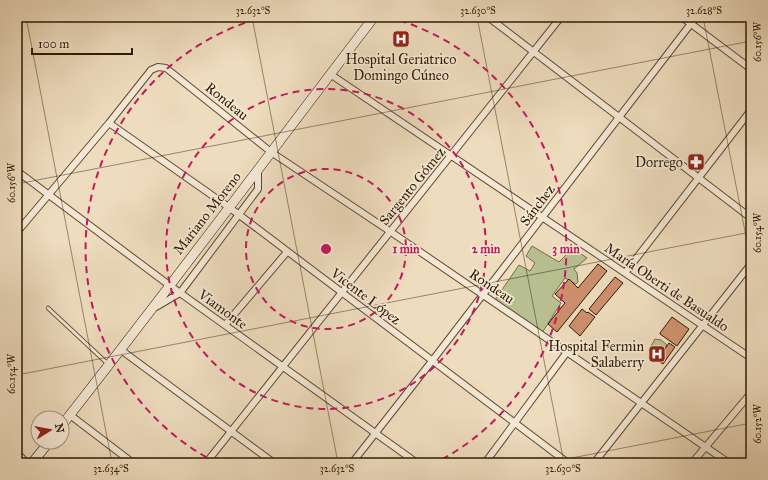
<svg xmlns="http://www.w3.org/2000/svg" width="768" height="480" font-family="'IM FELL Great Primer',serif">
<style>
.green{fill:#b8c092;stroke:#736d4a}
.building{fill:#ce906e;stroke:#2e1a02}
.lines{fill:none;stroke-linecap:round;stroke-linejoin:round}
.lane-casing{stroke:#5e4a31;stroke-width:4.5}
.street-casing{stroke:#5e4a31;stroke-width:8}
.secondary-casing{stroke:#2e1a02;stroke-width:10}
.lane{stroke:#f4e8d5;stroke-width:3}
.street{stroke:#f4e8d5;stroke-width:6}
.secondary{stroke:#f4e8d5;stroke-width:9}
.ticks{fill:none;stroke:#2e1a02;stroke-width:1;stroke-opacity:0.45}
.ring{fill:none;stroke:#c2185b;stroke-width:2;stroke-dasharray:7 5}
.labels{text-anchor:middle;stroke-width:3.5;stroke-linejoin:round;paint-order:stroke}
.poi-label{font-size:14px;fill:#2e1a02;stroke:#f4e8d5;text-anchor:end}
.street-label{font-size:14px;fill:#2e1a02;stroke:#f4e8d5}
.centre{fill:#c2185b;stroke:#f4e8d5;stroke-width:2}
.ring-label{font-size:12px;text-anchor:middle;font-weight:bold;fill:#c2185b;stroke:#f4e8d5;stroke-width:3.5;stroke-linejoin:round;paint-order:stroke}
.neatline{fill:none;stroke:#2e1a02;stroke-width:1.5}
.ticks-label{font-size:10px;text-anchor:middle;fill:#2e1a02}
</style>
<rect width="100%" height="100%" fill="#eedcbe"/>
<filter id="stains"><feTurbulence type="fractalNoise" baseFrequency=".005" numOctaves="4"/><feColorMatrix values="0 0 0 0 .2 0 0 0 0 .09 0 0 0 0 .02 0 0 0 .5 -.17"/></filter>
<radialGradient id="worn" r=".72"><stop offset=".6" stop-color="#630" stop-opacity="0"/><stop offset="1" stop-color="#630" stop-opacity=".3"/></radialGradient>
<path class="green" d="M 532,246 L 559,262 L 573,248 L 587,258 L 574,269 L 577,273 L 578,282 L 576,284 L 565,278 L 552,296 L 561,303 L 542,333 L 495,300 L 519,265 L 530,271 L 535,263 L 526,256 Z
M 655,339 L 661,340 L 667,345 L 658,356 L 654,355 L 650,348 Z"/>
<path class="building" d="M 598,264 L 607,271 L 557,332 L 548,324 L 565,303 L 555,294 L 569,279 L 578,288 Z
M 615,277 L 623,283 L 596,315 L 589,309 Z
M 582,309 L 587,313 L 588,312 L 595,317 L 580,336 L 569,326 Z
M 672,317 L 689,329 L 677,346 L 660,334 L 660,333 Z
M 669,343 L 675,347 L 663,364 L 657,360 Z"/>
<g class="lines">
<defs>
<path id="lane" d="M 48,308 L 108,364"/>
<path id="street" d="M 488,17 L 751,218
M 682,17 L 751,69
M 330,74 L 751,358
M 109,123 L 230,208 L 568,463
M 17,171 L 169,285 L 417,463
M 18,231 L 109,123 L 151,70 L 158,67 L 166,68 L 271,152 L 391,232 L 729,463
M 625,273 L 751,110
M 156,307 L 180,293 L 258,189 L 258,170
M 225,325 L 287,252
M 121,350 L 274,463
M 70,415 L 133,463
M 17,453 L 27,463
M 206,463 L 561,17
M 352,463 L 432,361 L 696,17
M 485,463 L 567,352
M 594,463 L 751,264
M 692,463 L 751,393"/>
<path id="secondary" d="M 62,425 C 168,290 270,153 374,17
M 32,463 L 49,442"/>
</defs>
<use href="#lane" class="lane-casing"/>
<use href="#street" class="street-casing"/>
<use href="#secondary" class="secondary-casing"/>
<use href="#lane" class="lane"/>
<use href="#street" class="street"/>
<use href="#secondary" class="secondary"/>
</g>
<path class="ticks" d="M 26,17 L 112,463M 252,17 L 338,463M 477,17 L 564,463M 703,17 L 751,262M 17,184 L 751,41M 17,375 L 751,232M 546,463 L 751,423"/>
<g class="ring">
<circle cx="326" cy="249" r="80"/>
<circle cx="326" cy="249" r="160"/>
<path d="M217 463A240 240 0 0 1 264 17M388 17A240 240 0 0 1 435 463"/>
</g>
<defs>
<symbol id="hospital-square" viewBox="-11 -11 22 22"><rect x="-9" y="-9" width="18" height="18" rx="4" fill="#8f2418" stroke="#f4e8d5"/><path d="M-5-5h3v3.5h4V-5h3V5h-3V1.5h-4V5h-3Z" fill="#fff"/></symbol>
<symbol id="pharmacy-square" viewBox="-11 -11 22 22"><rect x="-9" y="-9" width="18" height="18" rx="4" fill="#8f2418" stroke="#f4e8d5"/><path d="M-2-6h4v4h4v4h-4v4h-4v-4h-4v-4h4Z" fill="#fff"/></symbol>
</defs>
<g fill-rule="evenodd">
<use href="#hospital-square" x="391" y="29" width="20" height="20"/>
<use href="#pharmacy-square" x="686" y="152" width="20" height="20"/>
<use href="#hospital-square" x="647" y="344" width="20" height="20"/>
</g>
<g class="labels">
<g class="poi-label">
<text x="401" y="64" text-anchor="middle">Hospital Geriatrico<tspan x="401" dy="16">Domingo Cúneo</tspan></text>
<text x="683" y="167">Dorrego</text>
<text x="644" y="351">Hospital Fermin<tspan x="644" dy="16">Salaberry</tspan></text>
</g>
<g class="street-label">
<text transform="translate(227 101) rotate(39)" y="5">Rondeau</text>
<text transform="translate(412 186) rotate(-51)" y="5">Sargento Gómez</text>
<text transform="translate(537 205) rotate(-53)" y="5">Sánchez</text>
<text transform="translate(207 213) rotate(-52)" y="5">Mariano Moreno</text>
<text transform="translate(492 286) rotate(34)" y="5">Rondeau</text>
<text transform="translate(667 287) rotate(34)" y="5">María Oberti de Basualdo</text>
<text transform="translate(366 296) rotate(37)" y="5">Vicente López</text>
<text transform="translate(223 309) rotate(36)" y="5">Viamonte</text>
</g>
</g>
<circle cx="326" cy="249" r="6" class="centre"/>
<g class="ring-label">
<text x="406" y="253">1 min</text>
<text x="486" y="253">2 min</text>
<text x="566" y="253">3 min</text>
</g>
<rect width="768" height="480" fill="none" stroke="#eedcbe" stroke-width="44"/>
<g transform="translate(50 430) rotate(79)"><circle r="19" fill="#f4e8d5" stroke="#a59681"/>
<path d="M0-3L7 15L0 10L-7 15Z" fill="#8f2418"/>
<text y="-6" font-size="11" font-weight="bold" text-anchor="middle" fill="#2e1a02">N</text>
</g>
<path d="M32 48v6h100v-6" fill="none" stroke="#2e1a02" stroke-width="2"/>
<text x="38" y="48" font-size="12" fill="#2e1a02" stroke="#f4e8d5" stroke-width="3" paint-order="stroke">100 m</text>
<rect x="22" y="22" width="724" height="436" class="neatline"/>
<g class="ticks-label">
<text x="253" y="14">32.632°S</text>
<text x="478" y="14">32.630°S</text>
<text x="704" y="14">32.628°S</text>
<text transform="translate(757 42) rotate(-90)" y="4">60.156°W</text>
<text transform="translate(11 183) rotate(-90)" y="4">60.156°W</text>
<text transform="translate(757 233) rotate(-90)" y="4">60.154°W</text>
<text transform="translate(11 374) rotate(-90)" y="4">60.154°W</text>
<text transform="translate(757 424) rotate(-90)" y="4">60.152°W</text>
<text x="111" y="472">32.634°S</text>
<text x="337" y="472">32.632°S</text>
<text x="563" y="472">32.630°S</text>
</g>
<rect width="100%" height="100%" filter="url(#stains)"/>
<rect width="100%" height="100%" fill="url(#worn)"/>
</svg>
